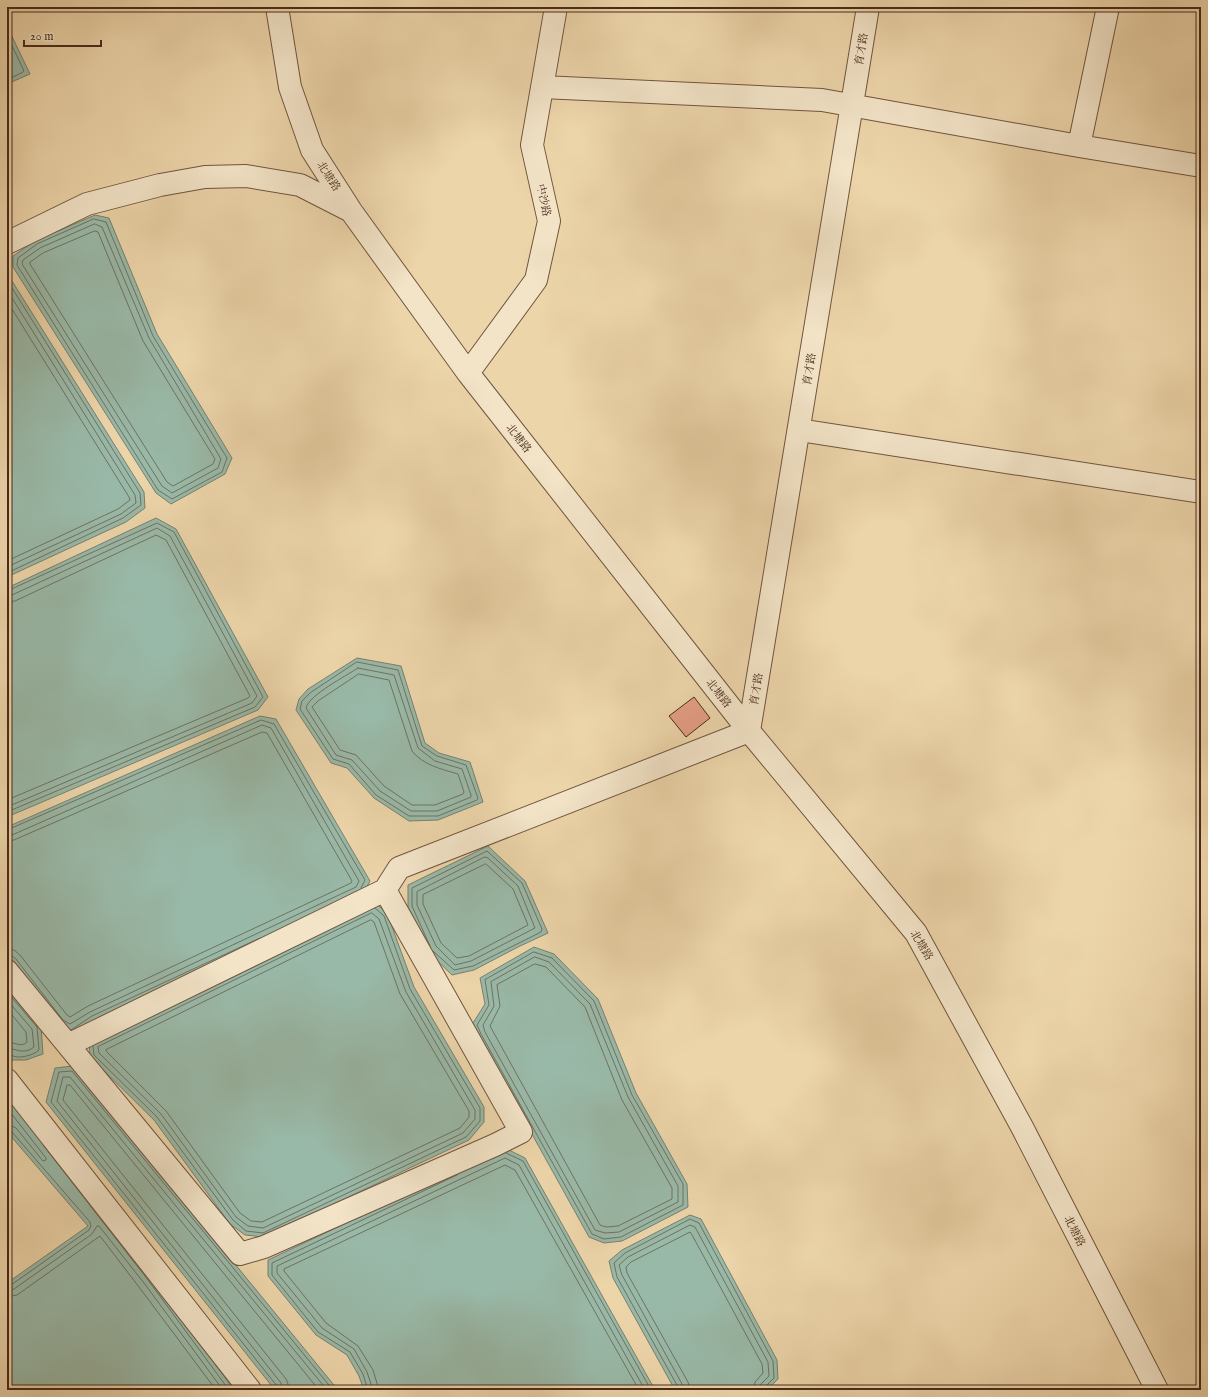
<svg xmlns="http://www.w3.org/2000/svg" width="1208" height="1397" font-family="'IM FELL English','Noto Serif SC',serif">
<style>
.water{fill:#99b9a8;stroke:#79806f}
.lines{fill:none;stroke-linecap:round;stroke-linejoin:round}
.shore{stroke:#707261;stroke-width:1}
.building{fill:#e59f86;stroke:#482a1a}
.minor-casing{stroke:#71553e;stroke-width:24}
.minor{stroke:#f3e4c8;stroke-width:22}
.labels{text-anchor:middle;stroke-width:3.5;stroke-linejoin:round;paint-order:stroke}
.street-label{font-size:11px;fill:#482a1a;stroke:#f3e4c8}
</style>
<rect width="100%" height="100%" fill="#edd5aa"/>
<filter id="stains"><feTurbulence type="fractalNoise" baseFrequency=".005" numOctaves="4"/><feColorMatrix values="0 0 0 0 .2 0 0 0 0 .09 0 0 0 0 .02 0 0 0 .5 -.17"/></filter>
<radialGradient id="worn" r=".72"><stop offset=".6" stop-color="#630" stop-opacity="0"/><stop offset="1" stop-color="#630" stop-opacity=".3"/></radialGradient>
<path class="water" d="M 7,26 L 30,74 L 7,84 Z
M 95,215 L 109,218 L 157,334 L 232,458 L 225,474 L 171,504 L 156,493 L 13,267 L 13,256 L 35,241 Z
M 7,273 L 144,492 L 145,508 L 126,522 L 7,577 Z
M 156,518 L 176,529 L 268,697 L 258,710 L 7,817 L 7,588 Z
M 357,658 L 401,666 L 425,743 L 439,753 L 470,762 L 483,802 L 438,820 L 409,821 L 374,798 L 347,768 L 331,763 L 296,710 L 299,699 L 308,689 Z
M 260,716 L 276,719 L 370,881 L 363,894 L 94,1020 L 69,1036 L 7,962 L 7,827 Z
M 488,846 L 525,881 L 548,933 L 518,947 L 474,970 L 452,975 L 428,952 L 408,907 L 408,885 Z
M 373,901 L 387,913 L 414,987 L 484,1107 L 484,1122 L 469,1140 L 264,1237 L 245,1235 L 230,1224 L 154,1120 L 90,1057 L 89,1041 Z
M 534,947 L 554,954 L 598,999 L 636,1093 L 687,1184 L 688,1207 L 622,1241 L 604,1243 L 589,1237 L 477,1035 L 473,1023 L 485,1004 L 480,978 Z
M 7,985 L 41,1026 L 43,1054 L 26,1060 L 11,1060 L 7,1055 Z
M 73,1066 L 338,1390 L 275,1390 L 46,1102 L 55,1068 Z
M 7,1094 L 151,1277 L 234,1390 L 7,1390 L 7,1283 L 88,1226 L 9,1134 L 7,1135 Z
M 505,1148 L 525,1158 L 655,1390 L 364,1390 L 359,1376 L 347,1355 L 316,1335 L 268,1276 L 268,1260 Z
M 690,1215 L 701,1219 L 777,1360 L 778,1379 L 767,1390 L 675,1390 L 613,1278 L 609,1261 L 622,1250 Z"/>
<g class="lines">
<path class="shore" d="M 7,35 L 24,71 L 23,72 L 7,80
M 94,219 L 106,222 L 153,336 L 227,458 L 222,472 L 172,499 L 158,490 L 17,265 L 18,258 L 37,244 Z
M 95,224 L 102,227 L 149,338 L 221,459 L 218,468 L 172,493 L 162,486 L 22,264 L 23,260 L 40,248 Z
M 95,231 L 98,232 L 143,341 L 215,459 L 213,464 L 173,486 L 167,482 L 30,264 L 30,262 L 43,253 Z
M 7,280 L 140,493 L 141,505 L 123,518 L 7,573
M 7,290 L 135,495 L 136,503 L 121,514 L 7,567
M 7,301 L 129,497 L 130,500 L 118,509 L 7,561
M 7,591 L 157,523 L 174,532 L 263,697 L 255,707 L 7,812
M 7,596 L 12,595 L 157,528 L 170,536 L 257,696 L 252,703 L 7,807
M 7,602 L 15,601 L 156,535 L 166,540 L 250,696 L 248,698 L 7,800
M 357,662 L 398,670 L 422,746 L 437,756 L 466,765 L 478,798 L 477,800 L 438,816 L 409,816 L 376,795 L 349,764 L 333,759 L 300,709 L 302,701 L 310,693 Z
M 358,668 L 394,675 L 418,748 L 435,761 L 462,769 L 471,795 L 471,797 L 437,811 L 411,811 L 380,791 L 352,760 L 336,755 L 306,708 C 309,695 346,676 358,668 Z
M 359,674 L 389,680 L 412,751 C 423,765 441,769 458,774 L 464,792 L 463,794 L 435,805 L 412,805 L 384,786 L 356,755 L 340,750 L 312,707 L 318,701 Z
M 7,830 L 261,720 L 274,724 L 365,880 L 361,888
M 7,835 L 12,835 L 262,725 L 271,728 L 359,881 L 356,887 L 90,1012 L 70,1024 L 63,1020 L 16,959 L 12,956 L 7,955
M 7,841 L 14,840 L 262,732 L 267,733 L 352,881 L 351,883 L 88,1006 L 70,1017 L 67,1015 L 20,955 L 14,950 L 7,949
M 485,857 L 488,858 L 518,886 L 535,928 L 471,961 L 455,965 L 436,946 L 417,905 L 417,892 Z
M 486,864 L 513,889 L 528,925 L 469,956 L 457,958 L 441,943 L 423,904 L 423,895 Z
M 372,913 L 379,919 L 406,992 L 475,1110 L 475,1119 L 463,1133 L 263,1228 L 248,1226 L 236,1217 L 161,1114 L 99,1053 L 98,1047 Z
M 371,920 L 374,922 L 400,994 L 469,1111 L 469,1117 L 460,1128 L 262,1222 L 251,1221 L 240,1213 L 166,1111 L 107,1052 L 106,1050 Z
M 430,946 L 412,906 L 412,888 L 487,851 L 522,883 L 542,929 L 541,932 L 473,966 L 454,970 L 433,951
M 534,952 L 552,958 L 594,1001 L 632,1095 L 683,1184 L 683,1205 L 621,1237 L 604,1239 L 592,1234 L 481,1034 L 477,1025 L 489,1005 L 485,980 Z
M 535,957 L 549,962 L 590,1004 L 628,1097 L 678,1186 L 678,1202 L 619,1232 L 605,1233 L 595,1230 L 485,1032 L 483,1025 L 494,1006 L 491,982 Z
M 535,964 L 546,967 L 585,1007 L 622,1100 L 672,1188 L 672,1199 L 618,1226 L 606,1227 L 600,1225 L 490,1026 L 500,1006 L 497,985 Z
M 7,992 L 37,1027 L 39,1050 C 34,1055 20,1059 13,1056 C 11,1055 9,1053 7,1053
M 7,1000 L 32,1029 L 34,1047 C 24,1055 17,1049 7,1048
M 7,1009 L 26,1032 L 27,1042 C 22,1048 14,1042 7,1042
M 71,1030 L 92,1016 L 260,938
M 93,1046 L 94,1055 L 157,1117 L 233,1220 L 246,1231 L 263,1233 L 466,1137 L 480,1121 L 480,1108 L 410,989 L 384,916 L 375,908
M 7,1108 L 46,1158 L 46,1160 L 43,1161 L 16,1128 L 12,1126 L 7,1125
M 7,1130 L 12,1132 L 90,1222 L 91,1226 L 89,1230 L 11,1285 L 7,1286
M 43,1145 L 148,1280 L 229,1390
M 506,1153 L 523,1161 L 651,1390
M 7,1291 L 14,1289 L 92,1234 L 97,1226 L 99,1226 L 144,1283 L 223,1390
M 7,1297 L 17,1295 L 100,1236 L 139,1287 L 216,1390
M 278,1390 L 277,1386 L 51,1102 L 59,1072 L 72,1071 L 333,1390
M 283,1390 L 281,1383 L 57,1101 L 63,1077 L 70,1077 L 327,1390
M 289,1390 L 288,1384 L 286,1379 L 63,1100 L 67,1085 L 70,1085 L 319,1390
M 368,1390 L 363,1374 L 350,1352 L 318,1332 L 272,1275 L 272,1263 L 457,1175
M 373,1390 L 367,1372 L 354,1349 L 322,1328 L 277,1273 L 277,1266 L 505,1158 L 519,1165 L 645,1390
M 379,1390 L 373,1370 L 358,1346 L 326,1323 L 284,1271 L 284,1269 L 505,1165 L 515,1170 L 639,1390
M 679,1390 L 678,1387 L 617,1277 L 614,1263 L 625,1253 L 690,1219 L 699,1223 L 773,1361 L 774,1378 L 766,1386 L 765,1390
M 684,1390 L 682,1384 L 622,1275 L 619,1265 L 628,1257 L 690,1225 L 695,1227 L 768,1362 L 769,1376 L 761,1384 L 760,1390
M 690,1390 L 688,1382 L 627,1273 L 626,1267 L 631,1262 L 690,1232 L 691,1233 L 762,1364 L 763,1373 L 755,1382 L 754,1390"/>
</g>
<path class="building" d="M 694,697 L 710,718 L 686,737 L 669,716 Z"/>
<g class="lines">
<defs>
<path id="minor" d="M 277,7 L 290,87 L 312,150 L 351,211 L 468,373 L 749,731 L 916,933 L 1022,1127 L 1157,1390
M 542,87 L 822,100 L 1079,146 L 1201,166
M 1079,146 L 1108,7
M 7,243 L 87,204 L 160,185 L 205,177 L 246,176 L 300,185 L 351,211
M 468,373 L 536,280 L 549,221 L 532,145 L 556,7
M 799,430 L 1201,492
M 7,971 L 240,1254 L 264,1247 L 495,1145 L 521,1132 L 385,890
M 68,1045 L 385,890 L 399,868 L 749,731 L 868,7
M 7,1080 L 250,1390"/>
</defs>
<use href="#minor" class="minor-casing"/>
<use href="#minor" class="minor"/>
</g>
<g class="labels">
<g class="street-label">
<text transform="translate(861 49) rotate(-81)" y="4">育才路</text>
<text transform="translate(329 176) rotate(57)" y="4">北塘路</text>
<text transform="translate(544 200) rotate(78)" y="4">中沙路</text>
<text transform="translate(809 369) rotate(-81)" y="4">育才路</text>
<text transform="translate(519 438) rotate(52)" y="4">北塘路</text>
<text transform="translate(756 689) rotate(-81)" y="4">育才路</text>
<text transform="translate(719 693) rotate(52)" y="4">北塘路</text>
<text transform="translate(922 945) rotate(59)" y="4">北塘路</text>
<text transform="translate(1075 1231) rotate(63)" y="4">北塘路</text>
</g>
</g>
<rect width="1208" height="1397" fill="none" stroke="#edd5aa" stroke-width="24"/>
<rect x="8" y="8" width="1192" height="1381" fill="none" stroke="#482a1a" stroke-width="2"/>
<rect x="12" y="12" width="1184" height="1373" fill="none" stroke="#482a1a"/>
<path d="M24 40v6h77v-6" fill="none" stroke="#482a1a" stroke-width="2"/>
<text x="30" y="40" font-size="12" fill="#482a1a" stroke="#f3e4c8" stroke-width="3" paint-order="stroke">20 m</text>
<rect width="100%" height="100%" filter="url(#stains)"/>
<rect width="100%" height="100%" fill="url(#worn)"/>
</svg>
